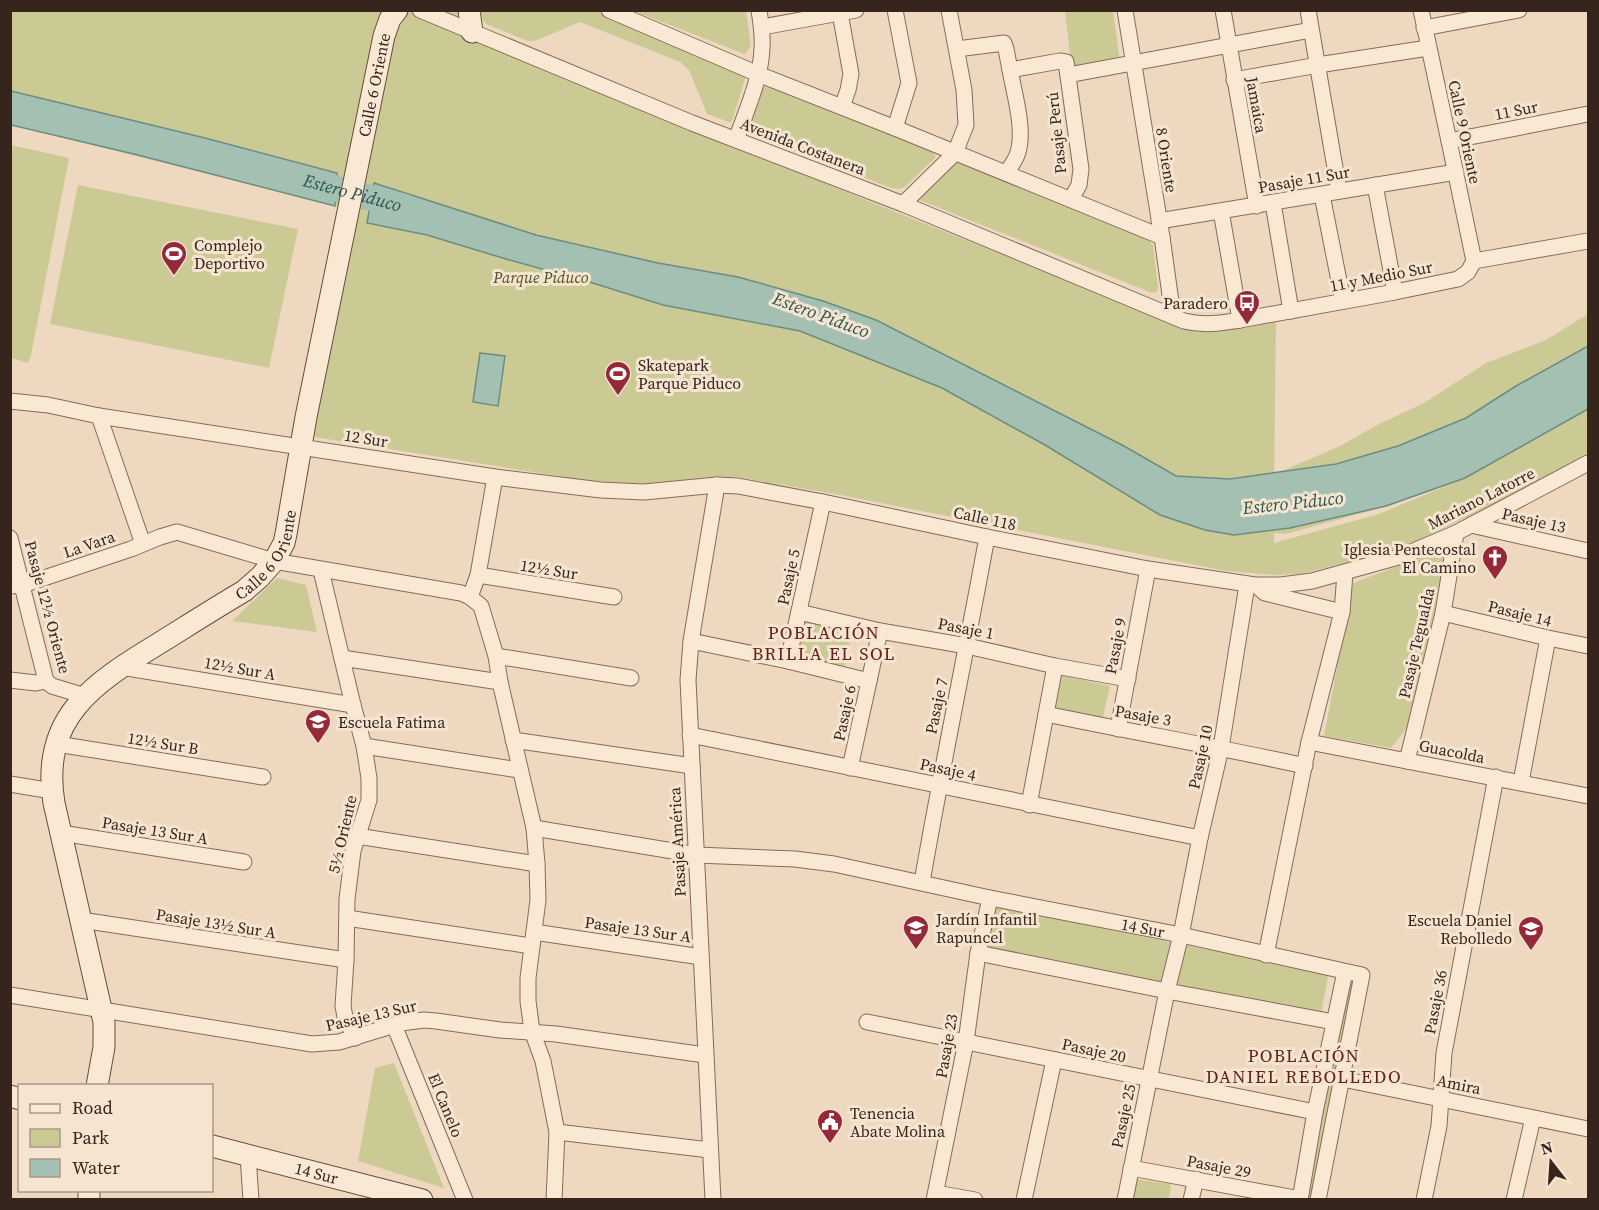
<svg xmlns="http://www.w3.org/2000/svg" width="1599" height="1210" font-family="'Source Serif 4',serif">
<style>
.green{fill:#cbca95}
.water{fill:#a3c0b3;stroke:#6b8d80;stroke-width:1.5}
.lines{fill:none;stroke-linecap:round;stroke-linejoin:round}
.river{stroke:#a3c0b3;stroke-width:26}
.street-casing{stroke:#876a58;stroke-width:17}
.secondary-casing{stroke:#684c3c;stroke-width:23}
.street{stroke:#f8e8d4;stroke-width:15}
.secondary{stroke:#f8e8d4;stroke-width:21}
.labels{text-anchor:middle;stroke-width:6;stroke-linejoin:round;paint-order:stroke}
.street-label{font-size:16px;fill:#36251d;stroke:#f5e5d0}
.poi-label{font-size:16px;fill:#36251d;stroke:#f5e5d0;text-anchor:start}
.park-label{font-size:16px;font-style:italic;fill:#4e5323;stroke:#f5e5d0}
.water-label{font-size:18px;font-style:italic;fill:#2c564d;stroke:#f5e5d0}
.neighbourhood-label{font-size:18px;letter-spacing:1.5px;fill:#63211c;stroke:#f5e5d0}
</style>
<rect width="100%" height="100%" fill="#eed9c0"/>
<path class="green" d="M 11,11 L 466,11 L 473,39 L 893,211 L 1186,328 C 1215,336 1247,325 1276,320 L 1274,491 L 1485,462 L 1392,505 L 1285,534 L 1274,533 L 1274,543 L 1379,514 L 1465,478 L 1588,409 L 1588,454 L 1492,505 L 1403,548 L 1301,574 L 1274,575 L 1226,571 L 835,494 L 738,477 L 707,477 L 650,484 L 589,481 L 314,437 L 356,211 L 11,125 Z
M 480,11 L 597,11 L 748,69 L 733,118 L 731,122 L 729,122 L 707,114 L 689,70 L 680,62 L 580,22 L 535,41 L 528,41 L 486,24 L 483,21 Z
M 634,11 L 746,11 L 751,45 L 746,54 L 744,54 Z
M 1065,11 L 1113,11 L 1120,61 L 1072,71 Z
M 766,86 L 769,86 L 931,151 L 935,155 L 935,158 L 905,187 L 899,189 L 891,188 L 754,135 L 751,133 L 749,126 L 761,89 Z
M 11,145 L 69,158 L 31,355 L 28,363 L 11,358 Z
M 959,161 L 966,162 L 1147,239 L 1153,245 L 1158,287 L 1157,292 L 1152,293 L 917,199 L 956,162 Z
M 78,185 L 298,229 L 269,368 L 50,324 Z
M 1588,314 L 1588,346 L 1516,386 L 1466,418 L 1398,446 L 1336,464 L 1282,471 L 1340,446 L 1379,424 L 1424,403 L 1486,363 L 1546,340 Z
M 1451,546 L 1408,726 L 1391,748 L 1324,736 L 1353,583 Z
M 277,578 L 306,585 L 317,632 L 232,621 Z
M 798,619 L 852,631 L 845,666 L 790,654 Z
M 1056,674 L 1110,686 L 1102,721 L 1048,709 Z
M 989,905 L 1263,961 L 1328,976 L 1321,1015 L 980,947 Z
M 1341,973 L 1357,976 L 1312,1199 L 1296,1200 Z
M 394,1063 L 444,1188 L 358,1161 L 375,1068 Z
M 1133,1179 L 1171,1184 L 1169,1199 L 1130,1200 Z"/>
<path class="water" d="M 11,91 L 201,137 L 337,173 L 335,206 L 134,154 L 11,125 Z
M 374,183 L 536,235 L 658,263 L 738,277 L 823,301 L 876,320 L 1124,446 L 1176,476 L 1230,479 L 1336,464 L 1398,446 L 1466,418 L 1516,386 L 1588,346 L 1588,409 L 1465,478 L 1386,506 L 1290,528 L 1234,535 L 1205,530 L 1160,515 L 1045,445 L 942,388 L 800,331 L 663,305 L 596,284 L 506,259 L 427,235 L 367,223 Z
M 480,353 L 505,356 L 498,406 L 473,402 Z"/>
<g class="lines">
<path class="river" id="s1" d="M 304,180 L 405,207"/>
<defs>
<g id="street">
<path d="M 420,10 L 692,123 L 903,204 L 1184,321 C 1204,326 1221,323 1240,320 L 1395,292 L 1458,279 L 1468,272 L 1474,261"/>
<path d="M 609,10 L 758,74 L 895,128 L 1162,237"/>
<path d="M 895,10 L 909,83 L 895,128"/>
<path d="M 1125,10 L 1162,237 L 1173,316"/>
<path d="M 1223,10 L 1257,206"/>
<path d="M 1308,10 L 1339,191"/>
<path d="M 1421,10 L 1449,141 L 1474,261"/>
<path d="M 840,13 L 851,74 L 848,90 L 842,107"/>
<path d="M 762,27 L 856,10"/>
<path d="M 1424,28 L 1519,10"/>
<path d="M 957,49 L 1004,43 L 1006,49 L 1010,70 L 1060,61 L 1066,62 L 1081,169 L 1079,185 L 1071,199"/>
<path d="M 1068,75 L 1311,30"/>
<path d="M 1234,80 L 1318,65 L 1428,48"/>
<path d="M 736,140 C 746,111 761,79 762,48 C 763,36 761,23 759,10"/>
<path d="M 1449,141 L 1588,114"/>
<path d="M 1006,173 C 1011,166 1016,160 1018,152 C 1025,129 1014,93 1010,70"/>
<path d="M 1375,185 L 1395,292"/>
<path d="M 1322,195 L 1343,301"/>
<path d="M 1273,203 L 1291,311"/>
<path d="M 903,204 L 955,153 L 966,125 L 964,90 L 949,10"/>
<path d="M 1221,211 L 1240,320"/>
<path d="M 1159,221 L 1456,172"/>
<path d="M 1474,261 L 1588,241"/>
<path d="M 10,401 L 48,405 L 99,416 L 495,477 L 601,490 L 644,492 L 717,485 L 738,486 L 823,502 L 987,537 L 1148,569 L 1255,585 L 1281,585 L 1312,581 L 1402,556 L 1456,533 L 1588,463"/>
<path d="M 99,416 L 143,544"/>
<path d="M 1471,525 L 1588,551"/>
<path d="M 10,538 L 46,681 L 52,686 L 85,696"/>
<path d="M 321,570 L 353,705 L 364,746 L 369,778 L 369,800 L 353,851 L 347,899 L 346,960 L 343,1006 L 345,1017 L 355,1038"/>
<path d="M 478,575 L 614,597"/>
<path d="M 10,586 L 23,585 L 131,549 L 160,537 L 177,532 L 274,561 L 461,593 L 470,597 L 481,606 L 496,656 L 500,682 L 534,828 L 537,864 L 538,900 L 528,978 L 528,1001 L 532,1031 L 543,1061 L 557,1132 L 554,1200"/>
<path d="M 1257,586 L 1265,593 L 1342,612"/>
<path d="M 470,597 L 478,575 L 495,477"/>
<path d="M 799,612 L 880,631 L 967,646 L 1055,666 L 1128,679"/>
<path d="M 1443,613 L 1548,638 L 1588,646"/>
<path d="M 691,641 L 788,661 L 869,681"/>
<path d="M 496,656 L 631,678"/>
<path d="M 342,658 L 500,682"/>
<path d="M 788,661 L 823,502"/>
<path d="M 121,667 L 353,705"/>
<path d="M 10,680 L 36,683 L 46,681"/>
<path d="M 1046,714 C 1132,732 1219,747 1305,766"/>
<path d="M 1118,729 L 1148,569"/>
<path d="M 690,735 L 1200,838"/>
<path d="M 513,740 L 692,766"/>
<path d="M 1309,742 L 1588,796"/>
<path d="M 57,744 L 263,777"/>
<path d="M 364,746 L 519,770"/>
<path d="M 1407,761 L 1443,613 L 1456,533"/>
<path d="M 850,768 L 880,631"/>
<path d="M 1521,782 L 1548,638"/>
<path d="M 10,784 L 52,791"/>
<path d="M 1029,805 L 1055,666"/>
<path id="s2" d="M 534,828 L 697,855 L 795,859 L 834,864 L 990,898 L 1181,935 L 1362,975 L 1318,1200"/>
<path d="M 61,833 L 244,862"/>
<path d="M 357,836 L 537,864"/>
<path d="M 922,882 C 942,767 966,652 987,537"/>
<path d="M 347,918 L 531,946"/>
<path d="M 81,920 L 346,960"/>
<path d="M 534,932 L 701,957"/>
<path d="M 978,953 L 1167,991 L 1334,1022"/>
<path d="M 1266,955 L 1309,742 L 1342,612 L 1345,573"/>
<path d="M 10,995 L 312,1044 L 339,1042 L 401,1023 L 424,1020 L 436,1021 L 500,1030 L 556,1034 L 705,1055"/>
<path d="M 867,1022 L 1315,1112"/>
<path d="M 394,1025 L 465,1200"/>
<path d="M 1323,1075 L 1588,1129"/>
<path d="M 557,1132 L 710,1150"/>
<path d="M 248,1155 L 251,1200"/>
<path d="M 1131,1168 L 1300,1199"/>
<path d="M 936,1193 L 975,1200"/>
<path d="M 713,1200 L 688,680 L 691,641 L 717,485"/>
<path d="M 934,1200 L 966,1042 L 978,953 L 990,898"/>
<path d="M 1024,1200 L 1054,1060"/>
<path d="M 1125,1200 L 1167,991 L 1181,935 L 1200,838 L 1221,748 L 1247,585"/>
<path d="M 1191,1200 L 1196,1179"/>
<path d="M 1300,1200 L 1315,1112 L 1345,972"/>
<path d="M 1424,1200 L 1439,1126 L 1444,1053 L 1496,777"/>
<path d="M 1514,1200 L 1533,1118"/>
</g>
<g id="secondary">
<path d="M 469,10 L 472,32"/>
<path id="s3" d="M 97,1086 L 104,1047 L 104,1022 L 54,803 C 40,717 94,683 158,644 C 187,626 215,608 244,591 L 260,577 L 274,561 L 284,543 L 286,534 L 306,417 L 384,36 L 390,19 L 397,10"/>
<path d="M 10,1096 L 20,1099"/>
<path id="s4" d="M 212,1146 L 422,1200"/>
<path d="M 89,1190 L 89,1200"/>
</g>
</defs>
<use href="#street" class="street-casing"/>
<use href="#secondary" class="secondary-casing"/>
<use href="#street" class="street"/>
<use href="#secondary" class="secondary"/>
</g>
<defs>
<symbol id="stadium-pin" viewBox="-11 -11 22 30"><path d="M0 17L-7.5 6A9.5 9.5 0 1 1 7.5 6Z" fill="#952939" stroke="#f5e5d0"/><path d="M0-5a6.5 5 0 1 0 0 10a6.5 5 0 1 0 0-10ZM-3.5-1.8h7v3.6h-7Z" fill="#fff"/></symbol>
<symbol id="bus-pin" viewBox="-11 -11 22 30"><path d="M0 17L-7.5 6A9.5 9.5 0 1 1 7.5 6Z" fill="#952939" stroke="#f5e5d0"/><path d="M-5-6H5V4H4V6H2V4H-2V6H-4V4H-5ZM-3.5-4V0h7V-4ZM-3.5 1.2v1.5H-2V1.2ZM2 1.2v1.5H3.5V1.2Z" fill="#fff"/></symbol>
<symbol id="church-pin" viewBox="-11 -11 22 30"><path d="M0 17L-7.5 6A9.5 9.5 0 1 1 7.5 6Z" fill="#952939" stroke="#f5e5d0"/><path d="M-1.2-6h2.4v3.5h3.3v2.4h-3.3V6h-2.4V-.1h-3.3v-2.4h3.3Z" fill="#fff"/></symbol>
<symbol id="school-pin" viewBox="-11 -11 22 30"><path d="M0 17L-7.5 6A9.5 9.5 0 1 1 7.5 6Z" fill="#952939" stroke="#f5e5d0"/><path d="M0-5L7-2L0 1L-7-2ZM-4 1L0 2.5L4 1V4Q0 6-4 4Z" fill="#fff"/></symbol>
<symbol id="civic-pin" viewBox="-11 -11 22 30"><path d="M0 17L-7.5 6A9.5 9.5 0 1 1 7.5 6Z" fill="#952939" stroke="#f5e5d0"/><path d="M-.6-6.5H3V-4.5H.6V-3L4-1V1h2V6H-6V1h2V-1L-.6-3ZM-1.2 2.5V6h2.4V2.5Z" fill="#fff"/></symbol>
</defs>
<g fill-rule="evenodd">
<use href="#stadium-pin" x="159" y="239" width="30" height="40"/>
<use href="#bus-pin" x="1232" y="288" width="30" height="40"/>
<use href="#stadium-pin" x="603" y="359" width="30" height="40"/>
<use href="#church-pin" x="1480" y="543" width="30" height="40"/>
<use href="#school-pin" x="303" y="707" width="30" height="40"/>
<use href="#school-pin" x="901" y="913" width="30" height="40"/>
<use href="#school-pin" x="1516" y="914" width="30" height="40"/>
<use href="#civic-pin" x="815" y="1107" width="30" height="40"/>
</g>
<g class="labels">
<g class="street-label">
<text dy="6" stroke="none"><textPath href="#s3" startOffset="1126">Calle 6 Oriente</textPath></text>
<text transform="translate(1257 105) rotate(80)" y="6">Jamaica</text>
<text transform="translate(1516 110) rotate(-11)" y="6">11 Sur</text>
<text transform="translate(1465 132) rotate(78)" y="6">Calle 9 Oriente</text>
<text transform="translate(1056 133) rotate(-96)" y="6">Pasaje Perú</text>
<text transform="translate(803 146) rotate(21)" y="6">Avenida Costanera</text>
<text transform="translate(1167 160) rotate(81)" y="6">8 Oriente</text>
<text transform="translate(1304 179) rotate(-10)" y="6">Pasaje 11 Sur</text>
<text transform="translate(1381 276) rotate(-11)" y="6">11 y Medio Sur</text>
<text transform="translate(366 438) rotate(9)" y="6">12 Sur</text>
<text transform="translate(1481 498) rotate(-27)" y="6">Mariano Latorre</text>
<text transform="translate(985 518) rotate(12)" y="6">Calle 118</text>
<text transform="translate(1534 520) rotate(13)" y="6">Pasaje 13</text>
<text transform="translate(89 544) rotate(-19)" y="6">La Vara</text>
<text dy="6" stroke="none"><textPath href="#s3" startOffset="640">Calle 6 Oriente</textPath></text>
<text transform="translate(549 569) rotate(9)" y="6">12½ Sur</text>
<text transform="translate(788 577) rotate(-78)" y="6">Pasaje 5</text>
<text transform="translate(48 607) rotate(75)" y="6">Pasaje 12½ Oriente</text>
<text transform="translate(1520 613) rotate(14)" y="6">Pasaje 14</text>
<text transform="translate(966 628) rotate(11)" y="6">Pasaje 1</text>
<text transform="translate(1416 643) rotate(-77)" y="6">Pasaje Tegualda</text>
<text transform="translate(1115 646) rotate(-79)" y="6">Pasaje 9</text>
<text transform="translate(240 668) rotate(10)" y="6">12½ Sur A</text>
<text transform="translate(936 706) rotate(-78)" y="6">Pasaje 7</text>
<text transform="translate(844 713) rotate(-78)" y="6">Pasaje 6</text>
<text transform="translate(1143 715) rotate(10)" y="6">Pasaje 3</text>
<text transform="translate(163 743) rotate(9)" y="6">12½ Sur B</text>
<text transform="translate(1452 751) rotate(11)" y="6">Guacolda</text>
<text transform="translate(1200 757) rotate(-78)" y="6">Pasaje 10</text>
<text transform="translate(948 769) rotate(12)" y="6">Pasaje 4</text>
<text transform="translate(155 830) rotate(9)" y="6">Pasaje 13 Sur A</text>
<text transform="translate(342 834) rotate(-77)" y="6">5½ Oriente</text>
<text transform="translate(677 842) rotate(-93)" y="6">Pasaje América</text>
<text transform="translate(216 923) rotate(9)" y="6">Pasaje 13½ Sur A</text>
<text dy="6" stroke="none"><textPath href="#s2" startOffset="618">14 Sur</textPath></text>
<text transform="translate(638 929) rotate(8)" y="6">Pasaje 13 Sur A</text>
<text transform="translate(1435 1002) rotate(-79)" y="6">Pasaje 36</text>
<text transform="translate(371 1015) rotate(-13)" y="6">Pasaje 13 Sur</text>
<text transform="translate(946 1046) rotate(-80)" y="6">Pasaje 23</text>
<text transform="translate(1094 1050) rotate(12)" y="6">Pasaje 20</text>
<text transform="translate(1459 1084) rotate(12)" y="6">Amira</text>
<text transform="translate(446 1105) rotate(68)" y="6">El Canelo</text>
<text transform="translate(1123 1116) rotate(-78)" y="6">Pasaje 25</text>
<text transform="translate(1219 1166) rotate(11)" y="6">Pasaje 29</text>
<text dy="6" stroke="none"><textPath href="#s4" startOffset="108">14 Sur</textPath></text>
</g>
<g class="poi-label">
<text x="194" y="251">Complejo<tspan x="194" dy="18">Deportivo</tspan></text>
<text x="1228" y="309" text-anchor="end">Paradero</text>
<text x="638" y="371">Skatepark<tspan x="638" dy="18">Parque Piduco</tspan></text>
<text x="1476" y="555" text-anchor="end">Iglesia Pentecostal<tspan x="1476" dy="18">El Camino</tspan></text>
<text x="338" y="728">Escuela Fatima</text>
<text x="936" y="925">Jardín Infantil<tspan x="936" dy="18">Rapuncel</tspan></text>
<text x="1512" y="926" text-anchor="end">Escuela Daniel<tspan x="1512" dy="18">Rebolledo</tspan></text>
<text x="850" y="1119">Tenencia<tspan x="850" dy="18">Abate Molina</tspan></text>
</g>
<g class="park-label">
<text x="541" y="283">Parque Piduco</text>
</g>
<g class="water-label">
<text dy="6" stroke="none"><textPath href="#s1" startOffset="50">Estero Piduco</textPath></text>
<text transform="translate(821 315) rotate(20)" y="6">Estero Piduco</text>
<text transform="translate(1293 503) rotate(-6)" y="6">Estero Piduco</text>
</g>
<g class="neighbourhood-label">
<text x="824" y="639">POBLACIÓN<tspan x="824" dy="21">BRILLA EL SOL</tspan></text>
<text x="1304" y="1062">POBLACIÓN<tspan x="1304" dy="21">DANIEL REBOLLEDO</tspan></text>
</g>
</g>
<rect width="1599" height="1210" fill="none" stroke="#36251d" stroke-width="24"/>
<rect x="18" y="1084" width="195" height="108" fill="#f5e5d0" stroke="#a99888" stroke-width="1.5"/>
<rect x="30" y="1104" width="30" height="9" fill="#f8e8d4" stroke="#a99888" stroke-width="1.5"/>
<text x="72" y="1114" font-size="18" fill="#36251d">Road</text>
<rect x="30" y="1129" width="30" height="18" fill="#cbca95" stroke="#a99888" stroke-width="1.5"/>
<text x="72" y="1144" font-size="18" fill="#36251d">Park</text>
<rect x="30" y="1159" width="30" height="18" fill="#a3c0b3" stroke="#a99888" stroke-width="1.5"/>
<text x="72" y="1174" font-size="18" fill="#36251d">Water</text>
<g transform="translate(1551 1162) rotate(343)" stroke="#f5e5d0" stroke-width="4.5" paint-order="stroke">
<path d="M0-4.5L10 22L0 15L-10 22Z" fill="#36251d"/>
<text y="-9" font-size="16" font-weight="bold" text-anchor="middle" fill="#36251d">N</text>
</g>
</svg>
